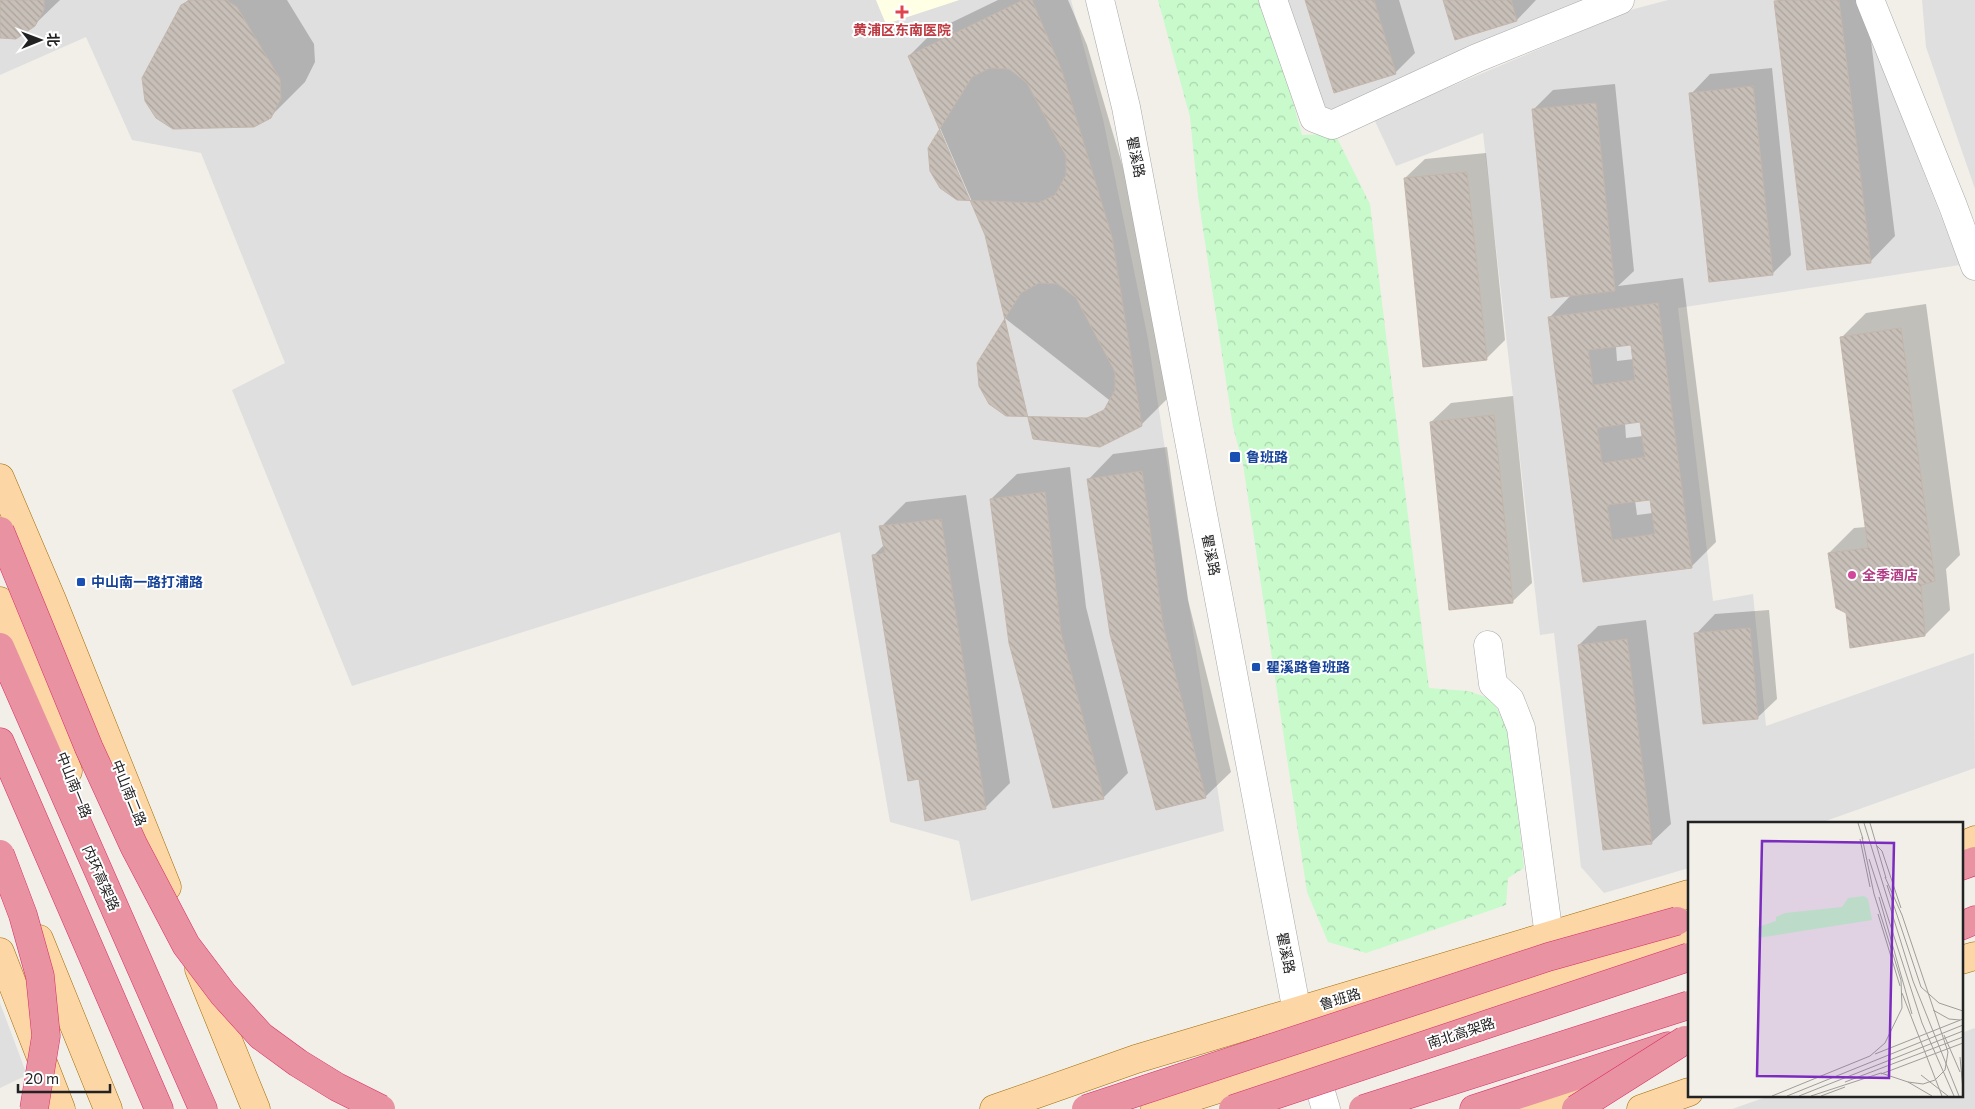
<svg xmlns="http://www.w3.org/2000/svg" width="1975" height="1109" font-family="Commissioner,'Noto Sans SC',sans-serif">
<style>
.residential{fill:#e0dfdf}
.education{fill:#ffffe5}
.park{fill:url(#park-crowns)}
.shadow{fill:#0003;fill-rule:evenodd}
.building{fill:url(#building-back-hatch);stroke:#c4b6ab;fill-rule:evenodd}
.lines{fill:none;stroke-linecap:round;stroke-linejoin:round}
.minor-casing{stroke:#a9a9a9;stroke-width:29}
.major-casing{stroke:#a06b00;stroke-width:29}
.highway-casing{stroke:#dc2a67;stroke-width:29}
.minor{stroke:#fff;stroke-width:28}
.major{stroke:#fcd6a4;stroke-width:28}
.highway{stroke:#e892a2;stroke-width:28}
.highway-bridge-casing{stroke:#dc2a67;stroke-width:29;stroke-linecap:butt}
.highway-bridge{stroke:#e892a2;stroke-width:28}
.health-dot{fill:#e0444e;stroke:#fff;stroke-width:2}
.transit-dot{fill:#1a4fb4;stroke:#fff;stroke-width:2}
.hotel-dot{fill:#d1479c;stroke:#fff;stroke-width:2}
.labels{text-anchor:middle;stroke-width:4;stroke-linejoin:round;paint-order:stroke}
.health-label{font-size:14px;font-weight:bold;fill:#be3a42;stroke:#fff}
.street-label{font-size:14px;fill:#222;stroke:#fff}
.transit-label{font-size:14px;font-weight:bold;fill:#164399;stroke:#fff;text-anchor:start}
.hotel-label{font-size:14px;font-weight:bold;fill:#b23c85;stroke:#fff;text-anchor:start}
.inset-road{fill:none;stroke:#9f9d99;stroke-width:1}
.view{fill:#7b2cbf;fill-opacity:0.15;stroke:#7b2cbf;stroke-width:2.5}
.inset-edge{fill:none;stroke:#222;stroke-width:2.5}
</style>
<defs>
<pattern id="park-crowns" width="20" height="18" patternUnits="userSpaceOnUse" patternTransform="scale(1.25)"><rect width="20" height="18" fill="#c8facc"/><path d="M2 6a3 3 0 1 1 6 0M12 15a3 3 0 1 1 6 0" fill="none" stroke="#acd6af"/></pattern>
<pattern id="building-back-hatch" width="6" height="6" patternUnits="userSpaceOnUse" patternTransform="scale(1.25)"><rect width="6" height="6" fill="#c7bfb8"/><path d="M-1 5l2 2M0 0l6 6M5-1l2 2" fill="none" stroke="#aba49e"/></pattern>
</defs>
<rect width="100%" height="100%" fill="#f2efe9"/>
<path class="residential" d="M 0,0 L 876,0 L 886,24 L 959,0 L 1071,0 L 1103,119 L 1148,339 L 1224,831 L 971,901 L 959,841 L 890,822 L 840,532 L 352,686 L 232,390 L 285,363 L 201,153 L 132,140 L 86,37 L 0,75 Z
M 1285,0 L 1602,0 L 1332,115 L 1318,110 Z
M 1668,0 L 1856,0 L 1960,265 L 1678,308 L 1713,601 L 1753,594 L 1766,726 L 1974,653 L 1975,768 L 1820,823 L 1689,823 L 1689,868 L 1604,893 L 1581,867 L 1554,633 L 1540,635 L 1483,133 L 1396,166 L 1374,119 L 1634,9 Z
M 1922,0 L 1975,0 L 1975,189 L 1926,47 Z
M 0,1003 L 27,1075 L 0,1088 Z
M 1975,1028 L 1975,1109 L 1732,1109 L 1772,1095 L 1961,1095 L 1961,1033 Z"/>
<path class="education" d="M 876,0 L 959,0 L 886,24 Z"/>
<path class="park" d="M 1158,0 L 1259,0 L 1271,21 L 1302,135 L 1335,134 L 1370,204 L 1429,688 L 1468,691 L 1492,699 L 1509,732 L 1524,868 L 1508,878 L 1506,905 L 1366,953 L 1328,942 L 1307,892 L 1243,464 L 1233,427 L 1198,196 L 1190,117 Z"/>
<path class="shadow" d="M 0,0 L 60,0 L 34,25 L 0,37 Z
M 188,0 L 287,0 L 314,44 L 315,62 L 305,82 L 270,117 L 182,6 Z
M 998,0 L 1068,0 L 1087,45 L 1136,212 L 1167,399 L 1141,425 L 1006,319 L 986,234 L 909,56 L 934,31 Z
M 1307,0 L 1399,0 L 1415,53 L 1395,73 Z
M 1444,0 L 1536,0 L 1517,20 L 1456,38 Z
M 1778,0 L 1866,0 L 1895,236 L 1870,262 L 1776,2 Z
M 1772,68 L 1791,255 L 1772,274 L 1691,94 L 1710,74 Z
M 1615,84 L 1634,271 L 1618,286 L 1683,278 L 1716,542 L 1691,567 L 1584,581 L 1550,317 L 1572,294 L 1533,110 L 1553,90 ZM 1632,344 L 1634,359 L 1617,361 L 1616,346 ZM 1641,421 L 1643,436 L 1626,438 L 1625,423 ZM 1652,498 L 1653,513 L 1637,515 L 1635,500 Z
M 1486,153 L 1505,340 L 1486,359 L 1405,178 L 1425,159 Z
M 1926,304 L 1960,555 L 1946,569 L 1950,610 L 1925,635 L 1847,612 L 1829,553 L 1854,528 L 1866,527 L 1841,338 L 1866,313 Z
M 1513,396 L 1532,583 L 1512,602 L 1431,422 L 1451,403 Z
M 1167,447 L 1188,600 L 1231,772 L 1205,797 L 1088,480 L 1113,454 Z
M 1070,467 L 1086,607 L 1128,773 L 1103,798 L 991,499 L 1017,474 Z
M 966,495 L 1010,783 L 985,808 L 874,555 L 884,545 L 881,527 L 906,502 Z
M 1769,610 L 1777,699 L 1757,718 L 1696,634 L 1715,614 Z
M 1646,620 L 1671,824 L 1651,843 L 1579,645 L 1598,626 Z"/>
<path class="building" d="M 0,0 L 44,0 L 44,10 L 35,26 L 16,39 L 0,38 Z
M 190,0 L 226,0 L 237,7 L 280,79 L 281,98 L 271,118 L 254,127 L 173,129 L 156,118 L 145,101 L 142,78 L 181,5 Z
M 1023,0 L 1032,0 L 1062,71 L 1112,237 L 1142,426 L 1100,447 L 1033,439 L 985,235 L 908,56 Z
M 1305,0 L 1374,0 L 1396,74 L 1334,93 Z
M 1443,0 L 1511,0 L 1517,21 L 1455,40 Z
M 1786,0 L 1839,0 L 1871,263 L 1807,270 L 1774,1 Z
M 990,68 L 1009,69 L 1027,83 L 1066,156 L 1066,175 L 1055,195 L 1038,203 L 957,200 L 940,188 L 930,171 L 928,148 L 972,77 Z
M 1753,86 L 1773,275 L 1709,282 L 1689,93 Z
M 1596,103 L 1615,291 L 1551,298 L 1532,109 Z
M 1467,172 L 1487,360 L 1423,367 L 1404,178 Z
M 1039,283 L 1058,284 L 1076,298 L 1115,372 L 1115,390 L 1104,410 L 1087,418 L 1006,416 L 989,404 L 979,386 L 977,363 L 1021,293 Z
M 1658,303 L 1692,568 L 1583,582 L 1548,317 ZM 1631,345 L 1635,380 L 1593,385 L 1588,350 ZM 1640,422 L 1645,457 L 1602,463 L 1597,428 ZM 1650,500 L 1655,534 L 1612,540 L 1607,505 Z
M 1901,328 L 1935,581 L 1921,585 L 1925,636 L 1850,648 L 1846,613 L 1836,608 L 1828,553 L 1868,548 L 1840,337 Z
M 1494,415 L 1513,603 L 1449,610 L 1430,422 Z
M 1142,471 L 1163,625 L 1206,798 L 1156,810 L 1110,634 L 1087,479 Z
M 1045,492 L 1061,633 L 1104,799 L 1053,808 L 1009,643 L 990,499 Z
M 941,519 L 986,809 L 925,821 L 919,779 L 908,781 L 872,555 L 885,553 L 879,526 Z
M 1750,628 L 1758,719 L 1703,724 L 1694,633 Z
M 1627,639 L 1652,844 L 1603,850 L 1578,645 Z"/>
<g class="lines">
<defs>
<path id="minor" d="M 1100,0 L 1126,107 L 1297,1012 L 1326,1109
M 1273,0 L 1314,118 L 1332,125 L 1477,58 L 1620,0
M 1870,0 L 1953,206 L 1975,266
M 1488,645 L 1493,684 L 1510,700 L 1521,728 L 1549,936"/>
<path id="major" d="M 0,478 L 52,600 L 167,887
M 0,601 L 68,771
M 1961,846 L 1975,840
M 39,939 L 108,1109
M 0,952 L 61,1109
M 1961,960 L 1975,956
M 199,969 L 256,1109
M 994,1109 L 1136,1059 L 1689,894
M 1155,1109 L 1689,940
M 1524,1109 L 1590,1084
M 1641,1109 L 1689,1092"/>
<path id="highway" d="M 0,647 L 203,1109
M 0,742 L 159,1109
M 1961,866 L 1975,861
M 1961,926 L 1975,920
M 1474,1109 L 1668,1046"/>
</defs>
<use href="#minor" class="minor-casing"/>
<use href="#major" class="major-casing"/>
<use href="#highway" class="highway-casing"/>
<use href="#minor" class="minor"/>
<use href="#major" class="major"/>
<use href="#highway" class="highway"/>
<defs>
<path id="highway-bridge" d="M 0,531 L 89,748 L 134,846 L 186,945 L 223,994 L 261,1036 L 298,1063 L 337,1087 L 381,1109
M 0,854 L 23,915 L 40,976 L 46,1036 L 34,1109
M 1086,1109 L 1548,957 L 1677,921
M 1233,1109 L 1689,957
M 1363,1109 L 1689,1005
M 1576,1109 L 1685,1040"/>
</defs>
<use href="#highway-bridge" class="highway-bridge-casing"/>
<use href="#highway-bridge" class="highway-bridge"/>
</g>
<path class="health-dot" d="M899.5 4.5h5v5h5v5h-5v5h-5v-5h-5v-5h5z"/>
<g class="transit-dot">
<rect x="1229" y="451" width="12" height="12" rx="2.5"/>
<rect x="76" y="577" width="10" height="10" rx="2.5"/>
<rect x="1251" y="662" width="10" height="10" rx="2.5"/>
</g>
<circle class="hotel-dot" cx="1852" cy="575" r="5"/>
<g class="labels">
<g class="health-label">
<text x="902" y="35">黄浦区东南医院</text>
</g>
<g class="street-label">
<text transform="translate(1136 157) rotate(79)" y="5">瞿溪路</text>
<text transform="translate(1211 555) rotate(79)" y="5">瞿溪路</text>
<text transform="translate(74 785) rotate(68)" y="5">中山南一路</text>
<text transform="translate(129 793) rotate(68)" y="5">中山南二路</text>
<text transform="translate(101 878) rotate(66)" y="5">内环高架路</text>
<text transform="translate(1286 953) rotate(79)" y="5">瞿溪路</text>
<text transform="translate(1340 999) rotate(-17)" y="5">鲁班路</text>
<text transform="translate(1461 1033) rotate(-18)" y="5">南北高架路</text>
</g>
<g class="transit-label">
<text x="1246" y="462">鲁班路</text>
<text x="91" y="587">中山南一路打浦路</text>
<text x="1266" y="672">瞿溪路鲁班路</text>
</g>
<g class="hotel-label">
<text x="1862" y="580">全季酒店</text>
</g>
</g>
<g transform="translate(1688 822)">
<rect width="275" height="275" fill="#f2efe9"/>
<path d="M 176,74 L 180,77 L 184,98 L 70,116 L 70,105 L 88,99 L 88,95 L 97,91 L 154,85 L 160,76 Z" fill="#c8facc"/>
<path class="inset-road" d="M 170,1 L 175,17M 176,1 L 225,159 L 271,274M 182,1 L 198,56M 172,17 L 182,65M 189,24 L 194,29 L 213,86M 181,37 L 234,201 L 266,274M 197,55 L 214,93 L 260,230 L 257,248 L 247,258 L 235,262 L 220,260M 199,63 L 233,165 L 251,181 L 275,189M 191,75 L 224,192M 190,92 L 212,164M 214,171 L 254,274M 245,188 L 261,197 L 272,198M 256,213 L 272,250M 187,232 L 275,197M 272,235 L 275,268M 193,252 L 275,221M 233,253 L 260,274M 157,260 L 275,215M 84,274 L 182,234 L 197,221 L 214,186 L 213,158 L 186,72 L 174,15M 99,274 L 275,203M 111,274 L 275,209M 123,274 L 193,251 L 220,260 L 244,274M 133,274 L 157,265"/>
<path class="view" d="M 74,19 L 206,21 L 201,256 L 69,254 Z"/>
<rect width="275" height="275" class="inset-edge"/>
</g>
<g transform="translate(40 40) rotate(89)" stroke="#ffffff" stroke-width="4" paint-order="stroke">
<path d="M0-4L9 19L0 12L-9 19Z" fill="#222222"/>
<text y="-8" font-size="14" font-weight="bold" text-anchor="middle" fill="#222222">北</text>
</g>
<path d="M18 1084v8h92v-8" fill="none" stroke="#222222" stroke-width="2.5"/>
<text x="25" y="1084" font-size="15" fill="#222222" stroke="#ffffff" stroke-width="4" paint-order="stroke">20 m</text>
</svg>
